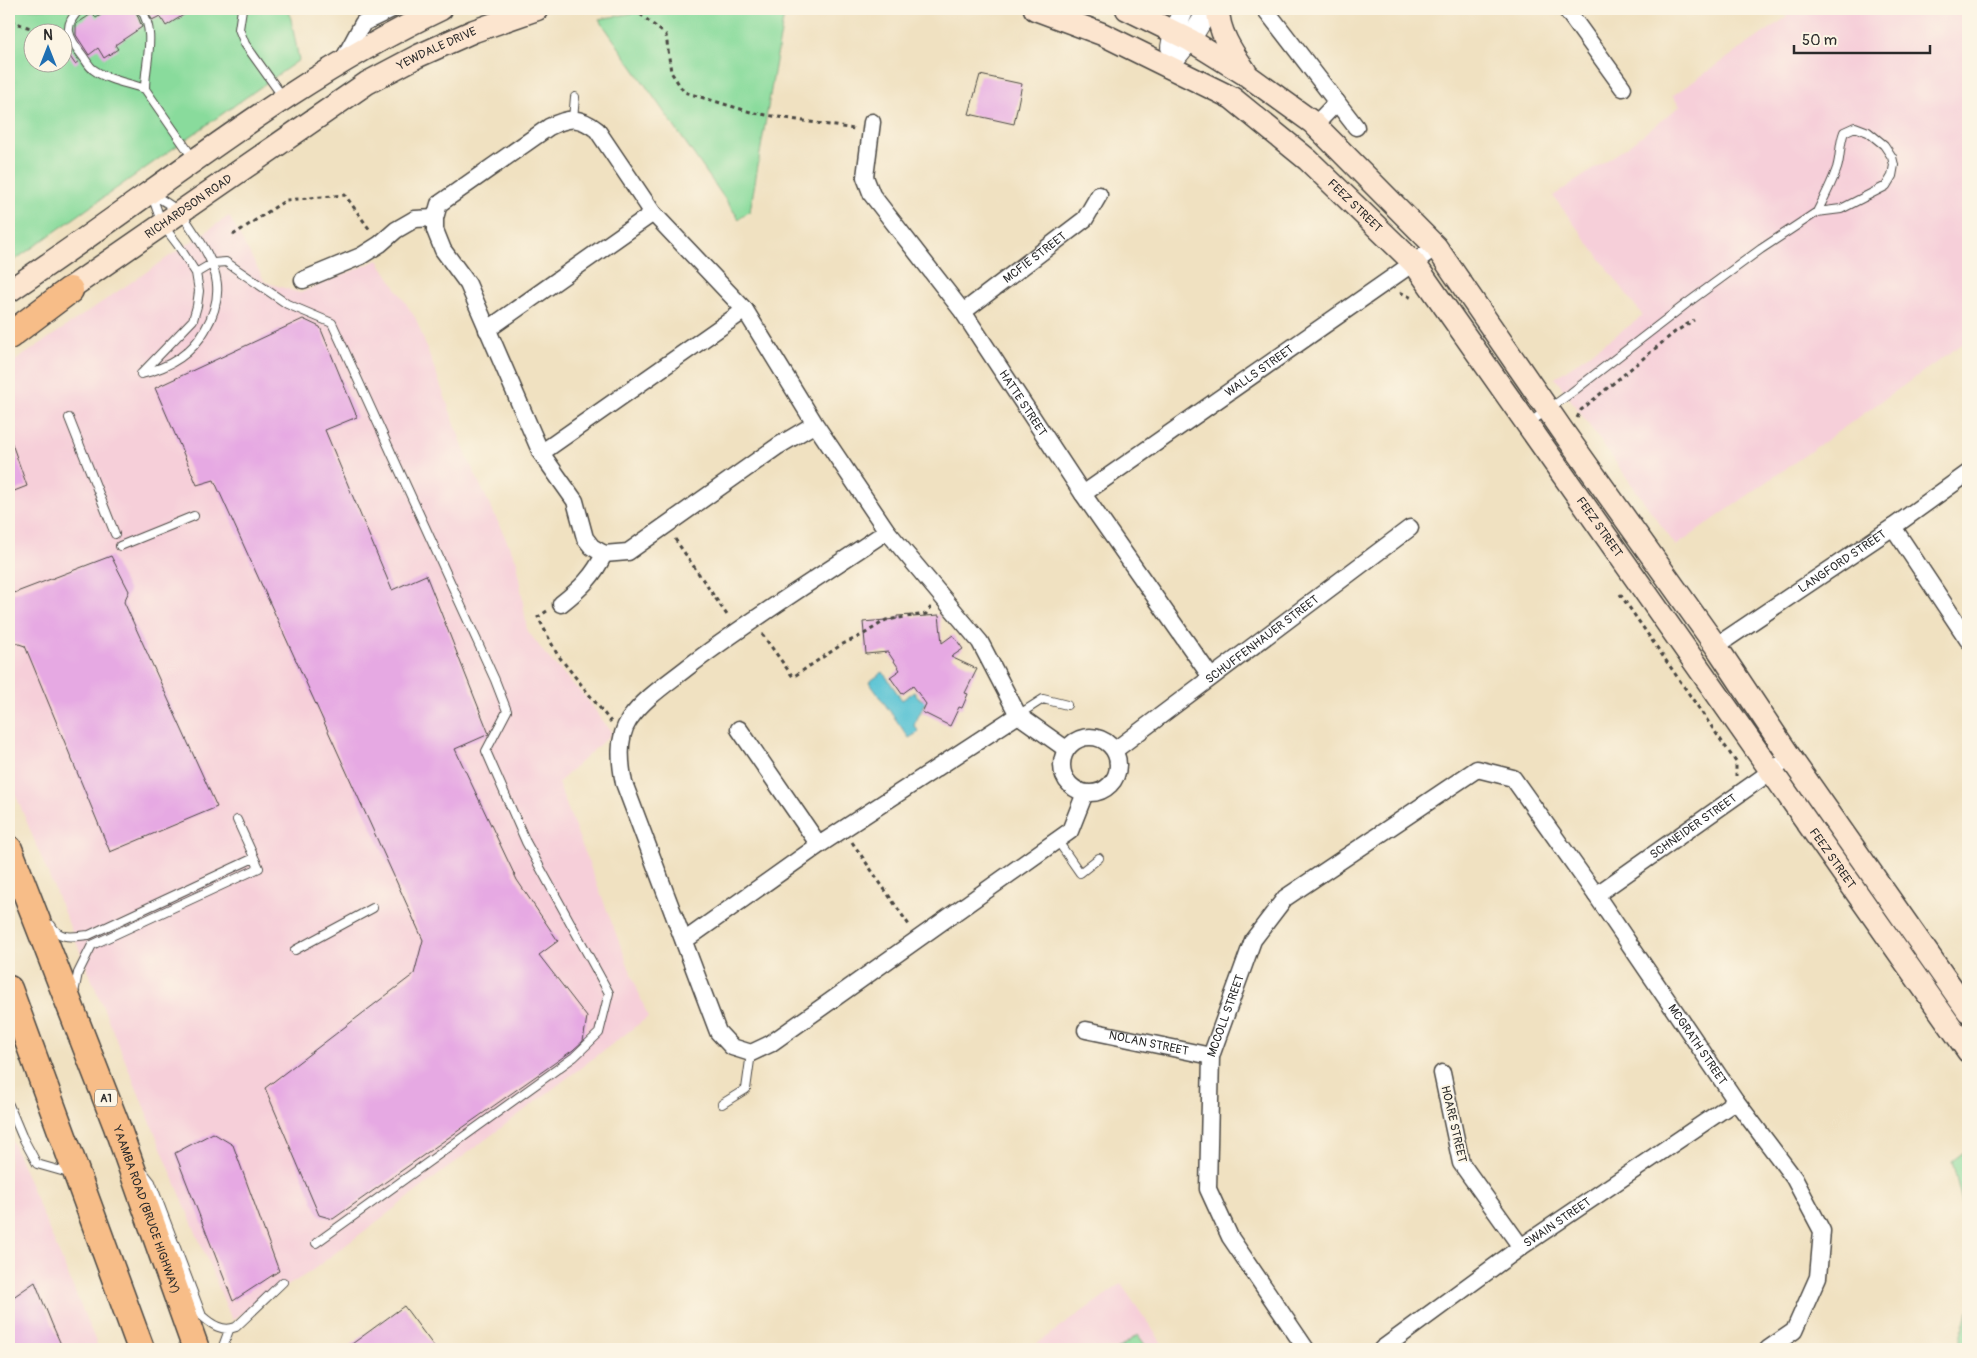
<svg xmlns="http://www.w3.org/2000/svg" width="1977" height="1358" font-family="Pangolin,sans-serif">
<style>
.built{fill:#f6cfd9}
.green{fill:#89db9c;stroke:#5a8364;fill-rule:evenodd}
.water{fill:#58c3d4;stroke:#427780}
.building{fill:#e6a9e3}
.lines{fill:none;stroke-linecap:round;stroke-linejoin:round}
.service-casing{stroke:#494642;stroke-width:10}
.minor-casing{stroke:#494642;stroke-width:19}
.tertiary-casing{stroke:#494642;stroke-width:22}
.secondary-casing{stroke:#494642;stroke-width:25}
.trunk-casing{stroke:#494642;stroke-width:29}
.path{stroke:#494642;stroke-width:3;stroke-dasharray:4 4;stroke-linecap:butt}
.service{stroke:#fff;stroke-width:8}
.minor{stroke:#fff;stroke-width:16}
.tertiary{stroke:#fff;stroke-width:20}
.secondary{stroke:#fce5cf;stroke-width:22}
.trunk{stroke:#f7bd88;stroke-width:26}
.labels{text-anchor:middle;stroke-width:4;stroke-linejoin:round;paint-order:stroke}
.shield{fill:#fcf5e5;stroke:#6a6863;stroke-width:1}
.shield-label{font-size:11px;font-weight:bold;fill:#2b2b2b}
.street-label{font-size:12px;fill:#2b2b2b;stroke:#fcf5e5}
</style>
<rect width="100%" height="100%" fill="#fcf5e5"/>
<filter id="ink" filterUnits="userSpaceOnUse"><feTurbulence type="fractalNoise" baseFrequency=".02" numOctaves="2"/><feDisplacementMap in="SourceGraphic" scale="10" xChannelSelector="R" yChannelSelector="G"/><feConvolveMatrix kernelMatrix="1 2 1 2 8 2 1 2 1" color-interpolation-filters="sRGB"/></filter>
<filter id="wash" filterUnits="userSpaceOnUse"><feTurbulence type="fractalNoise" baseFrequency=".0096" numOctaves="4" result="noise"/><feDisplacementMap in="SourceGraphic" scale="20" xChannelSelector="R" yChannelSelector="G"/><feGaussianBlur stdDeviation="1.12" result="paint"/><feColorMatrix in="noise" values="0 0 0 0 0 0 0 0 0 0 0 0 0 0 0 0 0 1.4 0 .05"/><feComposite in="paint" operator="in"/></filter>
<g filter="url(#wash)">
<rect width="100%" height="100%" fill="#f0e1c1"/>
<path class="built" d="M 1782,9 L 1968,9 L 1968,340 L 1676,546 L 1555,378 L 1643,316 L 1553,196 L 1627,147 L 1680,106 L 1672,96 L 1787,17 Z
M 229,216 L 265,282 L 300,293 L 378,260 L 416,319 L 467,457 L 517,562 L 527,630 L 546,655 L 587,699 L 612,733 L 558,783 L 648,1017 L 310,1272 L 232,1320 L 9,779 L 9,365 Z
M 9,1134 L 99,1349 L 9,1349 Z
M 1121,1284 L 1166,1349 L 1029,1349 Z"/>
<path class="green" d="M 9,9 L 289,9 L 299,60 L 9,264 ZM 32,32 L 62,32 L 62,62 L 32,62 Z
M 657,9 L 785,9 L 750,211 L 739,219 L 599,19 Z
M 1968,1149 L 1968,1227 L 1952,1161 Z
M 1968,1311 L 1968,1349 L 1958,1349 Z
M 1138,1335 L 1148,1349 L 1117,1349 Z"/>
<path class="water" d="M 883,672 L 902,700 L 914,692 L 918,698 L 926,701 L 914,725 L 919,732 L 909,738 L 869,682 Z"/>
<g id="blocks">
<path class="building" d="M 110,9 L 135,9 L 142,27 L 115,45 L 118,49 L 104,58 L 98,48 L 89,55 L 76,35 L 76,24 L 93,13 L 96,18 Z
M 147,9 L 193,9 L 166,26 L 160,16 L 152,20 Z
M 63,32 L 68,45 L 79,61 L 75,64 L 62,45 Z
M 980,75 L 1022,84 L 1014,124 L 969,114 Z
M 303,319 L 320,327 L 357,417 L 325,430 L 392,590 L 426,575 L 489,734 L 455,749 L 517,880 L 558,941 L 539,955 L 587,1017 L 583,1041 L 573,1050 L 333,1219 L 319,1215 L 265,1088 L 414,974 L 423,940 L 214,480 L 197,485 L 155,388 Z
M 9,441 L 11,441 L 27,486 L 9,493 Z
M 111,556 L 129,591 L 124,602 L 217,807 L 110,852 L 25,646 L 13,642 L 9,626 L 9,595 Z
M 913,615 L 913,617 L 939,615 L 942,643 L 953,635 L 963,649 L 951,657 L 977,669 L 965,693 L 968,694 L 962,708 L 959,707 L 950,726 L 922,712 L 926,704 L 913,686 L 902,694 L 890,677 L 900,670 L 888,652 L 866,654 L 863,622 L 897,619 L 897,616 Z
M 213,1133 L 233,1145 L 279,1271 L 233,1301 L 175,1153 Z
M 35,1282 L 52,1324 L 63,1349 L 9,1349 L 9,1300 Z
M 404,1306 L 436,1349 L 345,1349 Z"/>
</g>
</g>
<g filter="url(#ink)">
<use href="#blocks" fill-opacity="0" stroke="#494642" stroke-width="1"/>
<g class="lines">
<defs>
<path id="service" d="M 80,9 C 62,26 68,37 82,55 C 86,60 89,67 94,70 C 109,81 129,83 145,89
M 141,9 C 157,34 145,61 145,89 L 193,158
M 242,9 L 239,29 L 245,44 L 283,97
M 573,119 L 575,97
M 196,273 L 213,263 L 226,262 L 287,304 L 332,323 L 495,680 L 507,711 L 486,751 L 526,842 L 609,993 L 599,1033 L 574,1057 L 316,1243
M 141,374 C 168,368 191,355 205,330 C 225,296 219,270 198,238 C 192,230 187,220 180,213 C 172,205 160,199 151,193
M 141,374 L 193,320 L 197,306 L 199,291 L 196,273 L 178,245 L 162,224 L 151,193
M 69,418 L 115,534
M 1529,423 L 1571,393 L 1686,304 L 1761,249 L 1817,212 L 1841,209 L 1886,186 L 1892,176 L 1894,165 L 1892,157 L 1884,145 L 1868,132 L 1855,127 L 1844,132 C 1839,145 1841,155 1837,168 C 1832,183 1824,198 1817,212
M 120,546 L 194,516
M 1018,715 L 1043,699 L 1067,705
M 1057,840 L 1080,873 L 1099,858
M 51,925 C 60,941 74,936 89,935 L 254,858
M 295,950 L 373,908
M 74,993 L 78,973 L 92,945 L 259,868 L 237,820
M 722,1104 L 746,1089 L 751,1053
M 9,1105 L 22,1136 L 37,1164 L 72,1174
M 144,1173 L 151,1182 L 202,1316 C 212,1325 223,1332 236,1327 L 283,1282
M 222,1349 L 229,1330"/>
<g id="minor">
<path d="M 1265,9 L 1356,127"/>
<path d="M 1566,9 L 1623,88"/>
<path d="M 343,60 L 363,23 L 392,9"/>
<path id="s1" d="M 872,122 L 865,177 L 872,195 L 963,312 L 1083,494 L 1211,677"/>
<path d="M 1315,125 L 1337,102"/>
<path d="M 303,280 L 361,256 L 380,244 L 396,230 L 415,219 L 435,218"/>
<path id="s2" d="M 963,312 L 1085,219 L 1099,195"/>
<path d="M 487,330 L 653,213"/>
<path d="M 815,424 L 778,446 L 628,552 L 604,554 L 592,547 L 585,538 L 575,501 L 541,453 L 468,284 L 443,250 L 435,230 L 435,218 L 439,204 L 549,127 C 569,117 579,116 597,130 L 653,213 L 745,310 L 815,424 L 887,531 L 980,642 L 1018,715 L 1066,749"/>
<path d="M 541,453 L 745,310"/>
<path id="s3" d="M 1083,494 L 1436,247"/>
<path d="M 1893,527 L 1968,640"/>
<path d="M 887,531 C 821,576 752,618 688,667 C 668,683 644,698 629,720 C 617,738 620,763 624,783 L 718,1032 L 732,1047 L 751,1053 L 770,1044 L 1070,831 L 1085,793"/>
<path d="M 561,604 C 580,589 594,576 604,554"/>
<path id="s4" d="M 1716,646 L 1893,527 L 1968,473"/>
<path d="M 739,729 L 819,845"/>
<circle cx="1090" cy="765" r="28"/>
<path id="s5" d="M 1115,750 L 1410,528"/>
<path id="s6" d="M 1596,895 L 1780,765"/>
<path d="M 684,941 L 819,845 L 1018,715"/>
<path id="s7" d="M 1086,1030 L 1211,1056"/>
<path d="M 1442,1073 L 1461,1163 L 1521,1247"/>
<path id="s8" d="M 1306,1349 L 1230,1237 L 1208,1189 L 1211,1056 L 1253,940 L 1285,898 L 1477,769 L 1513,778 L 1596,895 L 1736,1101 L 1794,1178 L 1822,1231 L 1818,1277 L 1794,1331 L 1768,1349"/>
<path id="s9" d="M 1382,1349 L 1521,1247 L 1736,1101"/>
</g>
<path id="tertiary" d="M 1171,47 L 1174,31 L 1184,9
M 1168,67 L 1190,40 L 1209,9"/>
<g id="secondary">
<path id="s10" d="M 1035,9 L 1102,34 L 1232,98 L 1308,160 L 1414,263 L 1968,1051"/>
<path d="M 1127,9 L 1190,40 L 1248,76 L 1312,122 L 1436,247 L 1562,430 L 1716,646 L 1790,757 L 1968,1011"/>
<path d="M 1218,9 C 1218,32 1232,52 1245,71"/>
<path d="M 9,291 C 152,196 285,83 441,9"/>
<path id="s11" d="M 56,298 L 367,83 L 418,56 L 474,31 L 537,9"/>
</g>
<g id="trunk">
<path d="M 9,336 L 70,290"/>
<path id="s12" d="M 9,849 L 116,1124 L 196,1349"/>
<path d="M 9,989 L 141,1349"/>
</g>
</defs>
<use href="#service" class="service-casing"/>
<use href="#minor" class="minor-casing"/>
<use href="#tertiary" class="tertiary-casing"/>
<use href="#secondary" class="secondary-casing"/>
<use href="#trunk" class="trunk-casing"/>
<path class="path" d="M 634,9 L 666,35 L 671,72 L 684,92 L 754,113 L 854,129
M 11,20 C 28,29 39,32 57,24
M 233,235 L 286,200 L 345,195 L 370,230
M 1400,292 L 1412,298
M 1577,418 L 1581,410 L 1675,332 L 1694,320
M 675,539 L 729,618
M 1620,594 L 1736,762 L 1736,776
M 547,611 L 538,617 L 557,654 L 611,722
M 762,634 L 793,677 L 841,645 L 864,634 L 886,620 L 926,614 L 931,607
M 852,842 L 909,925"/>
<use href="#service" class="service"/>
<use href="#minor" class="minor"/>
<use href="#tertiary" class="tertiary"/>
<use href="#secondary" class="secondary"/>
<use href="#trunk" class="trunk"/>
</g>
</g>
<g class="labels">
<rect class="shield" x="95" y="1089.5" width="22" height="17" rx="4"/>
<g class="shield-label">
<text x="106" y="1102">A1</text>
</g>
<g class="street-label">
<text dy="4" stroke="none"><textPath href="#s11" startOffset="456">YEWDALE DRIVE</textPath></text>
<text dy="4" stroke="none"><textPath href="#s11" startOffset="161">RICHARDSON ROAD</textPath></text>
<text dy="4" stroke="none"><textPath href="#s10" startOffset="380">FEEZ STREET</textPath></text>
<text dy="4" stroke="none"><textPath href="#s2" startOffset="90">MCFIE STREET</textPath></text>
<text dy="4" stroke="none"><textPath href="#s3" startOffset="215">WALLS STREET</textPath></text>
<text dy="4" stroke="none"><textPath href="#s1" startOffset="332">HATTE STREET</textPath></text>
<text dy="4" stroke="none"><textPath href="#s10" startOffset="785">FEEZ STREET</textPath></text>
<text dy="4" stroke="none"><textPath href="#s4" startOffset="152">LANGFORD STREET</textPath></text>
<text dy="4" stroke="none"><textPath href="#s5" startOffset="184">SCHUFFENHAUER STREET</textPath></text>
<text dy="4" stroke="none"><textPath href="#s6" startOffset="119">SCHNEIDER STREET</textPath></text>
<text dy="4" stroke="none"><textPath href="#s10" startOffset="1190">FEEZ STREET</textPath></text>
<text dy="4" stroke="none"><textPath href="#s8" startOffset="364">MCCOLL STREET</textPath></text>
<text dy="4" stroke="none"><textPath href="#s7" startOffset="64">NOLAN STREET</textPath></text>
<text dy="4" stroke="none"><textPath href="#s8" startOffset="1090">MCGRATH STREET</textPath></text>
<text transform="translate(1454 1124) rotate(77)" y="4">HOARE STREET</text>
<text dy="4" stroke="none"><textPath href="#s12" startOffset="386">YAAMBA ROAD (BRUCE HIGHWAY)</textPath></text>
<text dy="4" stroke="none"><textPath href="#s9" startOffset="216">SWAIN STREET</textPath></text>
</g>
</g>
<rect width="1977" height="1358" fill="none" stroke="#fcf5e5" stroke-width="30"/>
<g transform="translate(48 48)"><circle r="24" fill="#fcf5e5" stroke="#a8a49b"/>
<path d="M0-4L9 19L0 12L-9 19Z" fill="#1f6fb2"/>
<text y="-8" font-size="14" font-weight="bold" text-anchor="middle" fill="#2b2b2b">N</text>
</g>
<path d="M1794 45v8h136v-8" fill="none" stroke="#2b2b2b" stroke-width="2.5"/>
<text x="1802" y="45" font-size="15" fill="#2b2b2b" stroke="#fcf5e5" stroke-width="4" paint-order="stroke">50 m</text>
</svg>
